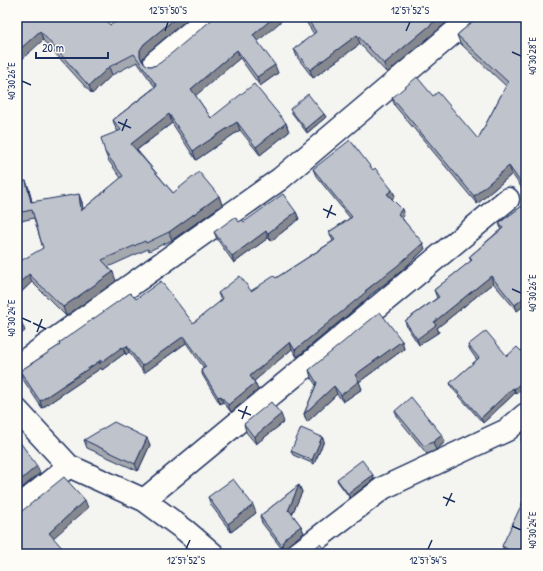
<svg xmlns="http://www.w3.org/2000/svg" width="543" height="571" font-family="'Patrick Hand',sans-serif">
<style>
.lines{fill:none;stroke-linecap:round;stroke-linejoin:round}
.street-casing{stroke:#1b2f5e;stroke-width:25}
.street{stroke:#fdfcf7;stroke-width:22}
.wall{fill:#a4a8af;stroke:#1b2f5e}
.shaded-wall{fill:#86888f;stroke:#1b2f5e}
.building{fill:#bfc3cc;stroke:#1b2f5e}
.ticks{fill:none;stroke:#1b2f5e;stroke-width:1.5}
.neatline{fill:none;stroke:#1b2f5e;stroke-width:1.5}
.ticks-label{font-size:10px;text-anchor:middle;fill:#1b2f5e}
</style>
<rect width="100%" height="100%" fill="#f4f4f1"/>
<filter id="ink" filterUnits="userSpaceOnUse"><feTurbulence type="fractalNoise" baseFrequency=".025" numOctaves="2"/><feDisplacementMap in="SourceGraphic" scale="8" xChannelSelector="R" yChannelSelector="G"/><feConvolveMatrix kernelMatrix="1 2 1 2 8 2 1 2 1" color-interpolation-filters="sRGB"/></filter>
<g filter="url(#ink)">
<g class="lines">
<defs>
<path id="street" d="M 155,62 L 209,17
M 17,366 L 280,179 L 472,17
M 17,410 L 69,466 L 144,500 L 186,531 L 213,554
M 144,500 L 508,199
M 17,508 L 69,466
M 297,554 L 383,488 L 507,430 L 526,414"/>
</defs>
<use href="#street" class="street-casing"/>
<use href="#street" class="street"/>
</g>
<path class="wall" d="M 17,17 L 110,25 L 132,20 L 137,17 L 190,17 L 147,53 L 143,58 L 143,62 L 148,66 L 154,66 L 258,42 L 278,73 L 260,86 L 240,58 L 195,95 L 211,118 L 286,123 L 289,132 L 260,155 L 240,130 L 196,160 L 172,123 L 137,150 L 173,193 L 219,196 L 222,205 L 172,240 L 149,251 L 148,249 L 108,267 L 116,281 L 66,316 L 32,282 L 17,296 L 43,248 L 34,218 L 17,222 L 17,183 L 26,181 L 29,189 L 32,202 L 82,202 L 83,209 L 121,178 L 108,160 L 105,152 L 118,131 L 116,129 L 113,120 L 155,87 L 137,62 L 112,75 L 92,94 L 43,40 Z
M 303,17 L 382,17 L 387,73 L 360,44 L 313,78 L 297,57 L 294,49 L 314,34 Z
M 526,17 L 526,194 L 512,174 L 477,204 L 395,106 L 392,98 L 433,96 L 478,139 L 506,86 L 460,43 L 457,35 L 477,18 Z
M 290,109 L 324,114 L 326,117 L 307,133 L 292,113 Z
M 313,169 L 373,170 L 392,190 L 395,196 L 392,199 L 404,216 L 402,218 L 425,249 L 399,273 L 368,297 L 368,298 L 297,357 L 292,349 L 254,381 L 255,383 L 258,390 L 231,412 L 223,402 L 220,404 L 203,376 L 201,370 L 204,368 L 186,343 L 144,373 L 129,352 L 126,355 L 125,353 L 102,370 L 101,368 L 42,408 L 22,378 L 20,371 L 60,345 L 59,343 L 136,299 L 193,323 L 221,301 L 218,293 L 251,291 L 276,278 L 333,241 L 329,232 L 350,218 L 316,176 Z
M 526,203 L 526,304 L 517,311 L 493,283 L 437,328 L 439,332 L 419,345 L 407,327 L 405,321 L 437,298 L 434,290 L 471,261 L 469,257 L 501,229 L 499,223 Z
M 296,212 L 299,219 L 271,241 L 268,238 L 234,263 L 217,239 L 214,232 L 239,222 L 244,222 Z
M 402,341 L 404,349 L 359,382 L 362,389 L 343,402 L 337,394 L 307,422 L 304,414 L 316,385 L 311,378 L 309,370 Z
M 468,345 L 507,356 L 521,351 L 526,346 L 526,385 L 516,394 L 515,393 L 483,423 L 452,388 L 450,383 L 477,360 L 470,350 Z
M 395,411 L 442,435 L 445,442 L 436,450 L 427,454 L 398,418 Z
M 284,422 L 256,444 L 246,432 L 244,424 Z
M 526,430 L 526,447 L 523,446 L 521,439 Z
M 322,437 L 324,441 L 314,464 L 293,455 L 291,451 Z
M 147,438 L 150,445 L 138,471 L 87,448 L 84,440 Z
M 373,475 L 374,479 L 350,498 L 338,482 L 337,479 Z
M 299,485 L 302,492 L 292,514 L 301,526 L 304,533 L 289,544 L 286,549 L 285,553 L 262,523 L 260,516 Z
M 208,497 L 256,513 L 231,532 L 211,505 Z
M 502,546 L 526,554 L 508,554 L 505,552 Z"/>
<path class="shaded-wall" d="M 177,17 L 190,17 L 147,53 L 143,58 L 143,64 L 140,56 L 140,50 L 144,44 Z
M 274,17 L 286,17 L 256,43 L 253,35 Z
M 440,17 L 453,17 L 387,73 L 384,64 Z
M 40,31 L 43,40 L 17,64 L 17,52 Z
M 357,35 L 360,44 L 313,78 L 310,70 Z
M 237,50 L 240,58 L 194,97 L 191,89 Z
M 275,65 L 278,73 L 260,86 L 257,77 Z
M 109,67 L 112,75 L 92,94 L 89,86 Z
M 169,114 L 172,123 L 134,152 L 131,144 Z
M 324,114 L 326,117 L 307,133 L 306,129 Z
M 237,122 L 240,130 L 196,160 L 193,151 Z
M 286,123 L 289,132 L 260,155 L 256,147 Z
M 509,166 L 512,174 L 477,204 L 474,196 Z
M 26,181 L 29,189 L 34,211 L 31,202 Z
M 392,190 L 395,196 L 390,201 L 387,194 Z
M 79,194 L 82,202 L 84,219 L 81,211 Z
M 219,196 L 222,205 L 172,240 L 169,232 Z
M 402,209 L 404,216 L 400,220 L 398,214 Z
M 296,212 L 299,219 L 271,241 L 268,233 Z
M 266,231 L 268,238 L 234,263 L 232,256 Z
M 423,243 L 425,249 L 399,273 L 368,297 L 368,298 L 297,357 L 295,350 Z
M 113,272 L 116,281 L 66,316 L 63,307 Z
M 29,274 L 32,282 L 17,296 L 17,285 Z
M 491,276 L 493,283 L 437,328 L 439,332 L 419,345 L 417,339 L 434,322 Z
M 526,296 L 526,304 L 517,311 L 515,305 Z
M 22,323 L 25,331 L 17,337 L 17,328 Z
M 184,336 L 186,343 L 144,373 L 142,366 Z
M 402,341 L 404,349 L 359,382 L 362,389 L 343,402 L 341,395 L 355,375 Z
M 290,342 L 292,349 L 252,383 L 250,376 Z
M 127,346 L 129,352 L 126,355 L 123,348 Z
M 122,347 L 125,353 L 102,370 L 101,368 L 42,408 L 40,401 L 101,360 Z
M 526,379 L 526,385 L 516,394 L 514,389 Z
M 255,383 L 258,390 L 231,412 L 228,405 Z
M 334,386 L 337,394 L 307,422 L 304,414 Z
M 513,388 L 515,393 L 483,423 L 481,418 Z
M 221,396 L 223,402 L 220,404 L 218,397 Z
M 281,414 L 284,422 L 256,444 L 254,437 Z
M 442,435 L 445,442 L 436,450 L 433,442 Z
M 322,437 L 324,441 L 314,464 L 312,460 Z
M 147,438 L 150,445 L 138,471 L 135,464 Z
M 37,466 L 40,473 L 17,492 L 17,483 Z
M 373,475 L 374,479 L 350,498 L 348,494 Z
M 299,485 L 302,492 L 290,519 L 288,511 Z
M 85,500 L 88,508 L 51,540 L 49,533 Z
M 253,505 L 256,513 L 231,532 L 228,524 Z
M 301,526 L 304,533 L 289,544 L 286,549 L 285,553 L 282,546 L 283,542 L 286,537 Z
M 64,550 L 65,554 L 60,554 Z"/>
<path class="building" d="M 17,17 L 103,17 L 110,25 L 125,17 L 131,17 L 132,20 L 137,17 L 177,17 L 144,44 L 140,50 L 140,56 L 142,61 L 148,66 L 154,66 L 160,63 L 215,17 L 274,17 L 253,35 L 275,65 L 257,77 L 237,50 L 191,89 L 211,118 L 254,84 L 286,123 L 256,147 L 237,122 L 193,151 L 169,114 L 131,144 L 173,193 L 199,172 L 219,196 L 169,232 L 146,243 L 145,241 L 102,260 L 113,272 L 63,307 L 29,274 L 17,285 L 17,263 L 43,248 L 32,210 L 17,213 L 17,183 L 26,181 L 31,202 L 79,194 L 81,211 L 123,176 L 105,152 L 101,138 L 121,130 L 113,120 L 157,86 L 134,54 L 109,67 L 89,86 L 40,31 L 17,52 Z
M 306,17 L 382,17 L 385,19 L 387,17 L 440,17 L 384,64 L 357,35 L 310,70 L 294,49 L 316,32 Z
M 478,17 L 526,17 L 526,190 L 509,166 L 474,196 L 392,98 L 417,77 L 433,96 L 438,92 L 478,139 L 508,82 L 457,35 Z
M 308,94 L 324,114 L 306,129 L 290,109 Z
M 350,140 L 373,170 L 375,168 L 392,190 L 387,194 L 402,209 L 398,214 L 423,243 L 397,266 L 365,291 L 366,292 L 295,350 L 290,342 L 250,376 L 255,383 L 228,405 L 221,396 L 218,397 L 201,370 L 206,367 L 184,336 L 142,366 L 127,346 L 123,348 L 122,347 L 99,364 L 101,360 L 40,401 L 20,371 L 60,345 L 59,343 L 130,293 L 136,299 L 161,281 L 193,323 L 223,299 L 218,293 L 240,276 L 251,291 L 274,276 L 276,278 L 335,240 L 329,232 L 352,217 L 313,169 Z
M 283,194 L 296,212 L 268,233 L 266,231 L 232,256 L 214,232 L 235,217 L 239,222 L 242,220 L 244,222 Z
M 526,203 L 526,296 L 515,305 L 491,276 L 434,322 L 436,325 L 417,339 L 405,321 L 439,297 L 434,290 L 472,260 L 469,257 L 503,228 L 499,223 Z
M 380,312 L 402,341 L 355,375 L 359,381 L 341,395 L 334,386 L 304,414 L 317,383 L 309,370 Z
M 17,317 L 22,323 L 17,328 Z
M 486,331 L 507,356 L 517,347 L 521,351 L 526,346 L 526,379 L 514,389 L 513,388 L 481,418 L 450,383 L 479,358 L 468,345 Z
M 411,397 L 442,435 L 433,442 L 424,446 L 395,411 Z
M 271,402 L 281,414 L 254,437 L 244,424 Z
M 114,422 L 147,438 L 135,464 L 84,440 Z
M 301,428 L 322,437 L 312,460 L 291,451 Z
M 526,430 L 526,442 L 521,439 Z
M 17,438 L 37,466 L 17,483 Z
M 362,460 L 373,475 L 348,494 L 337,479 Z
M 64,477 L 85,500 L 49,533 L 64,550 L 60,554 L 17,554 L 17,513 L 22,511 Z
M 233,479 L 253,505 L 228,524 L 208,497 Z
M 299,485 L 288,511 L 289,510 L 301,526 L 286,537 L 283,542 L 282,546 L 260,516 Z
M 526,495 L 526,554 L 516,554 L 502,546 Z
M 320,544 L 328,554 L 307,554 Z"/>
</g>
<path class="ticks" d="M 165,31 L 168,22M 406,31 L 410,22M 512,52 L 521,56M 22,81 L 31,85M 118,122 L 131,128M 122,131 L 127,119M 323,209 L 336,215M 327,218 L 332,205M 512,289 L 521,293M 22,318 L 31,322M 33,323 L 46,329M 37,332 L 42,319M 238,410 L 251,415M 242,419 L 247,406M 443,497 L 455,502M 446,506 L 452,493M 512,526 L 521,530M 186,549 L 190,540M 428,549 L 432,540"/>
<rect width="543" height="571" fill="none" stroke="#fdfcf7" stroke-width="44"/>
<path d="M36 52v6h72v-6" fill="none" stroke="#1b2f5e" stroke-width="2"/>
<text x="42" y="52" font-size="12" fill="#1b2f5e" stroke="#fdfcf7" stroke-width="3" paint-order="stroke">20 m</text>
<rect x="22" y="22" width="499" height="527" class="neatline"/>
<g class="ticks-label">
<text x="168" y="14">12°57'50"S</text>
<text x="410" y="14">12°57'52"S</text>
<text transform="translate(532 56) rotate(-90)" y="4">40°30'28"E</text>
<text transform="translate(11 81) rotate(-90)" y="4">40°30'26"E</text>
<text transform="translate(532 293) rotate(-90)" y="4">40°30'26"E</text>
<text transform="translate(11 318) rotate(-90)" y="4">40°30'24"E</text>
<text transform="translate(532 530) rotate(-90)" y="4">40°30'24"E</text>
<text x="186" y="564">12°57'52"S</text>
<text x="428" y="564">12°57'54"S</text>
</g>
</svg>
